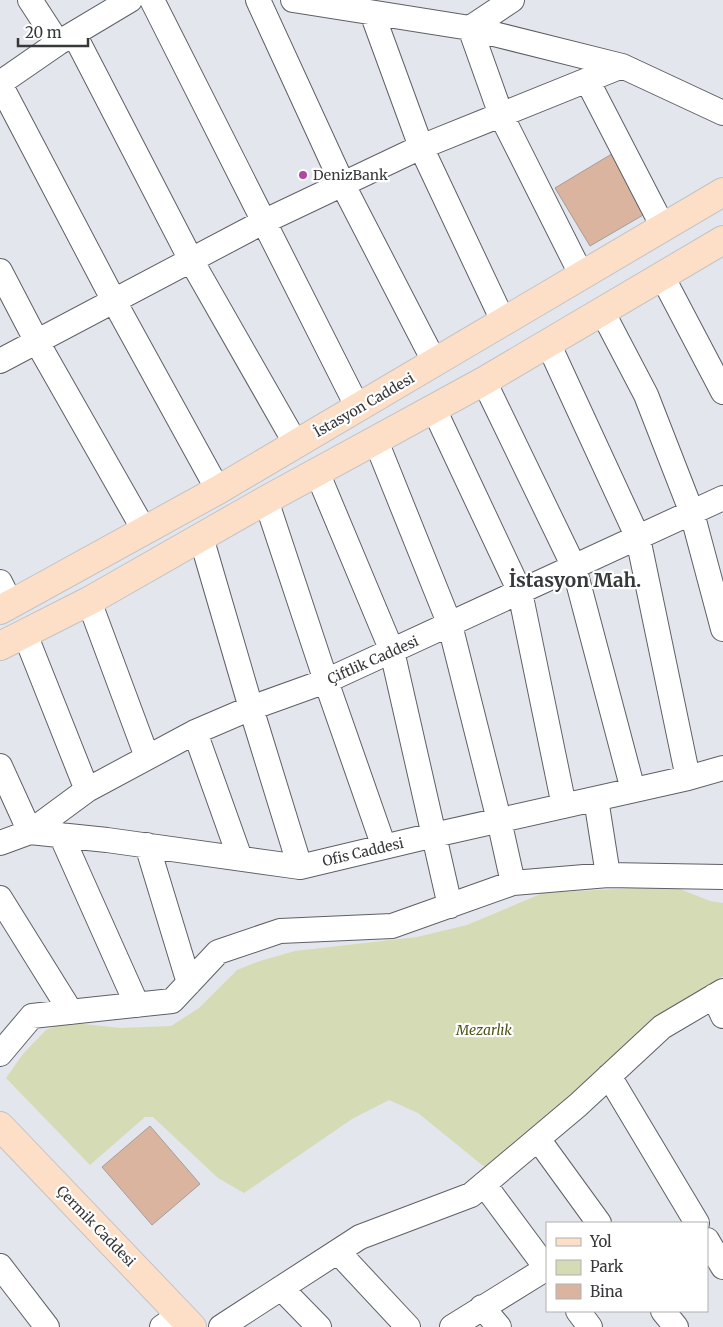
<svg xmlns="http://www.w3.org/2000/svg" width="723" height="1327" font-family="Merriweather,serif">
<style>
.green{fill:#d5dbb4}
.building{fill:#dbb4a0;stroke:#a49d99}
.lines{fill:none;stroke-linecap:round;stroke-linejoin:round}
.minor-casing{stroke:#5e6066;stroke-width:26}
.major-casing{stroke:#c3c3c4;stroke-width:30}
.minor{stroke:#fff;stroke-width:24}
.major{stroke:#fddfc7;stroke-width:28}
.poi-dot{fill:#b246a6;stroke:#fff;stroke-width:2}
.labels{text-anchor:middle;stroke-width:4.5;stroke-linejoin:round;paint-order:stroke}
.poi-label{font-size:14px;fill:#37383a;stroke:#fff;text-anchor:start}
.street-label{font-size:14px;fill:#37383a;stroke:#fff}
.park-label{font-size:14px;font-style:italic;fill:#50561a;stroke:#fff}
.district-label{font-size:19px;font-weight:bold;fill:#37383a;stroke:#fff}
</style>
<rect width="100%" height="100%" fill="#e3e6ed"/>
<path class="green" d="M 672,886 L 710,901 L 723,903 L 723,976 L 652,1025 L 487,1169 L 418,1113 L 389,1100 L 352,1119 L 244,1193 L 218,1178 L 153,1117 L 145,1117 L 90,1165 L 6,1078 L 23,1054 L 46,1030 L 66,1022 L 120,1028 L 171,1026 L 199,1008 L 237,970 L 260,961 L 295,951 L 417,937 L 467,925 L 543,893 Z"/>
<path class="building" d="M 615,152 L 650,211 L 590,246 L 555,188 Z
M 150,1126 L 200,1184 L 152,1225 L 102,1167 Z"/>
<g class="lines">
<defs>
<path id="minor" d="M 30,0 L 58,43
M 152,0 L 358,408
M 258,0 L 343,185 L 435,363
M 293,0 L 470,28 L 622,66 L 723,113
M 512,0 L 470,28 L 501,115 L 582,276
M 372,13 L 421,147 L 504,323
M 74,34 L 191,260 L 296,444
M 587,80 L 663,227
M 0,83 L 58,43 L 130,0
M 0,84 L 114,301 L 218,490
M 0,271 L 37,342 L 144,530
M 662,276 L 723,392
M 602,311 L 646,395 L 692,513 L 723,629
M 548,343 L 638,538 L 688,778
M 0,361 L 263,222 L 421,147 L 622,66
M 484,381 L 574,567 L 633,790
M 434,409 L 520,592 L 564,806
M 376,441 L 450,625 L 499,820 L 513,883
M 317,472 L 392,651 L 450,906
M 266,500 L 326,681 L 384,847
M 201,537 L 251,708 L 300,867
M 0,582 L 11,604
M 89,601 L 147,757
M 25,634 L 87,790
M 195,732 L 240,858
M 0,766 L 30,832 L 87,790 L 195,732 L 251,708 L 326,681 L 723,498
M 596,799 L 608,875
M 61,835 L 137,1005
M 0,843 L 30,832 L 107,840 L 300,867 L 434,835 L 688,778 L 723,768
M 147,845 L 189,983
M 0,898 L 71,1012
M 714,996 L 723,1016
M 0,1054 L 32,1016 L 172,1001 L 218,952 L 280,931 L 392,926 L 513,883 L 608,875 L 723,877
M 609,1076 L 697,1223
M 538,1139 L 599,1223
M 484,1184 L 547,1269
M 707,1240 L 723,1267
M 338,1252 L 408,1327
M 0,1266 L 47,1327
M 281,1288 L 319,1327
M 482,1307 L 499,1327
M 578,1311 L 590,1327
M 663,1311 L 676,1327
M 162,1327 L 180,1315
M 221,1327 L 360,1237 L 471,1195 L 578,1105 L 662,1027 L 723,991
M 452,1327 L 547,1268"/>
<path id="major" d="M 0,610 L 218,490 L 723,192
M 0,646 L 89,601 L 266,500 L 484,381 L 723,240
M 0,1126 L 192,1327"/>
</defs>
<use href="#minor" class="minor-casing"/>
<use href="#major" class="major-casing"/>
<use href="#minor" class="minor"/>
<use href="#major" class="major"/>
</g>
<circle class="poi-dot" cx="303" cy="175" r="5"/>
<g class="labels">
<g class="poi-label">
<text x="313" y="180">DenizBank</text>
</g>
<g class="street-label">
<text transform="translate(364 405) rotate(-30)" y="5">İstasyon Caddesi</text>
<text transform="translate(373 660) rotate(-24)" y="5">Çiftlik Caddesi</text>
<text transform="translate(363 852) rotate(-13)" y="5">Ofis Caddesi</text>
<text transform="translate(96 1226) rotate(46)" y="5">Çermik Caddesi</text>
</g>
<g class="park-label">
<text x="484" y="1035">Mezarlık</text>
</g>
<g class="district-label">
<text x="575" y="587">İstasyon Mah.</text>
</g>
</g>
<rect x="546" y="1222" width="162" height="90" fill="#ffffff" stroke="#afafb0"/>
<rect x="556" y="1238" width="25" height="8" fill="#fddfc7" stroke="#afafb0"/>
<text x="590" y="1247" font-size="15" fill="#37383a">Yol</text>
<rect x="556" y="1260" width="25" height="15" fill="#d5dbb4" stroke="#afafb0"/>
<text x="590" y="1272" font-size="15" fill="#37383a">Park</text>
<rect x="556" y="1284" width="25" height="15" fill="#dbb4a0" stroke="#afafb0"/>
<text x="590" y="1297" font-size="15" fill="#37383a">Bina</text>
<path d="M18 38v8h70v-8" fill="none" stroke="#37383a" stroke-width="2.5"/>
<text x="25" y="38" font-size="15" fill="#37383a" stroke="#ffffff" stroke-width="4" paint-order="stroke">20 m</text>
</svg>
